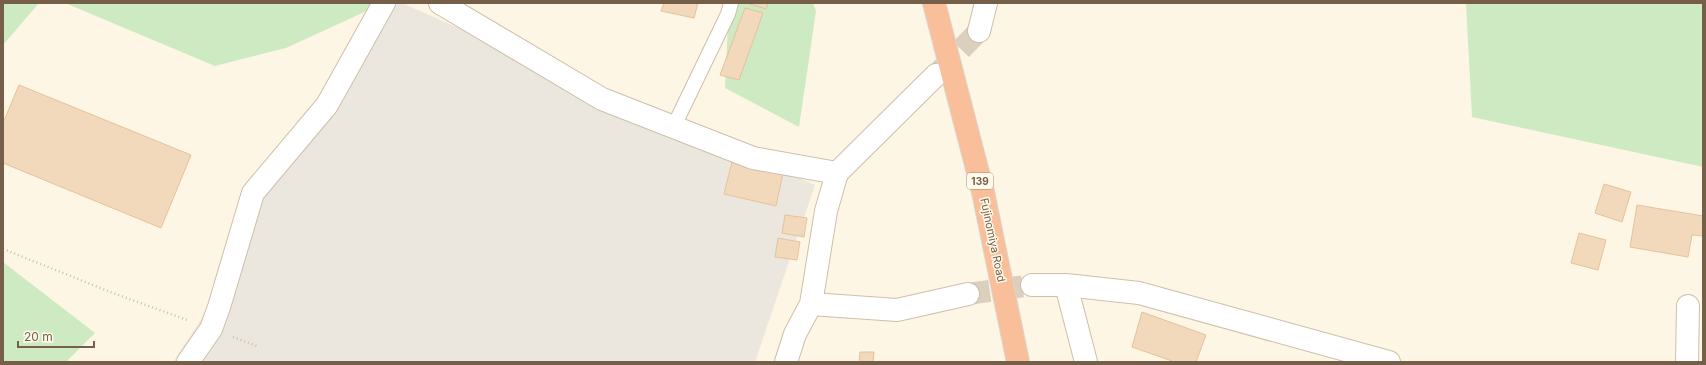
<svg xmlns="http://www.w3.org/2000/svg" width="1706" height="365" font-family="Inter,sans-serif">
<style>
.industrial{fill:#ece7de}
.green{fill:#cdeac2}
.building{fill:#f2d9bb;stroke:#e5c29b}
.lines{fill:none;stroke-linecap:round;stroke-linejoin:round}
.minor-tunnel{stroke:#dbd0bd;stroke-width:22;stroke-dasharray:22 11;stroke-linecap:butt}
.service-casing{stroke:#cebfaa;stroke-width:16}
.minor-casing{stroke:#cebfaa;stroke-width:24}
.motorway-casing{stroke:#dbd5d0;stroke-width:24}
.path{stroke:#d7bc9e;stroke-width:2.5;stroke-dasharray:1 3;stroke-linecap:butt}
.service{stroke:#fff;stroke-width:14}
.minor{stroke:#fff;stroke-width:22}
.motorway{stroke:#f8bf9a;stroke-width:22}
.labels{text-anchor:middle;stroke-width:3;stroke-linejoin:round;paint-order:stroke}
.shield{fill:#fffaea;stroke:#9e8e79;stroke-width:1}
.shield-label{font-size:10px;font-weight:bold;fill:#755f49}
.street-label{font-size:11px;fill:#755f49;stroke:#fffaea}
</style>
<rect width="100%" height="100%" fill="#fdf6e4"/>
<path class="industrial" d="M 392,3 L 402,3 L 815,185 L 755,362 L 173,362 L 227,280 L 249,206 Z"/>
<path class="green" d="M 3,3 L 39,3 L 3,45 Z
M 65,3 L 384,3 L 286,48 L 215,66 Z
M 729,3 L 813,3 L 816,11 L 799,127 L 725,88 Z
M 1466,3 L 1703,3 L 1703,167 L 1472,117 Z
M 3,262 L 95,333 L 66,362 L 3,362 Z"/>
<path class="building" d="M 664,3 L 698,3 L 694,18 L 661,11 Z
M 747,3 L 768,3 L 766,9 Z
M 745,8 L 763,13 L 739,80 L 720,75 Z
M 19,85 L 191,155 L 161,228 L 3,163 L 3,123 Z
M 732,162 L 783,173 L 776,206 L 724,194 Z
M 1604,184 L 1631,192 L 1622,222 L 1595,213 Z
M 1637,205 L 1703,216 L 1703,236 L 1692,235 L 1688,257 L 1630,247 Z
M 785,215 L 807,218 L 804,237 L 782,233 Z
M 1579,233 L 1606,240 L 1598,270 L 1571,263 Z
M 778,238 L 800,242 L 797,260 L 775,257 Z
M 1142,312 L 1206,335 L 1196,362 L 1175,362 L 1132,347 Z
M 860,352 L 874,352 L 873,362 L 859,362 Z"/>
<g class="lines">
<path class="minor-tunnel" d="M 938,73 L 979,31
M 968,294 L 1032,285"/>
<defs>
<path id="service" d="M 673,128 L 728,14 L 731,3"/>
<path id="minor" d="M 440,3 L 602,99 L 753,158 L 837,173
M 979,31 L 986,3
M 1032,285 L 1066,285 L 1139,293 L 1389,362
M 1066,285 L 1086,362
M 811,304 L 897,310 L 968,294
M 188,362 L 211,329 L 219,307 L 253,193 L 327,105 L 384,3
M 786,362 L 795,334 L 811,304 L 826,211 L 837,173 L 936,75
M 1687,362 L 1688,306"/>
<path id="motorway" d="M 934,3 L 983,192 L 1018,362"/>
</defs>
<use href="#service" class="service-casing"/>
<use href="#minor" class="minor-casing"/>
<use href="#motorway" class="motorway-casing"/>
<path class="path" d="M 3,249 L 113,293 L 187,320
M 233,337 L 257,346"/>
<use href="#service" class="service"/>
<use href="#minor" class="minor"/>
<use href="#motorway" class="motorway"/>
</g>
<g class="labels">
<rect class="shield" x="967" y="173" width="26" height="16" rx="3"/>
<g class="shield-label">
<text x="980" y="185">139</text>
</g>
<g class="street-label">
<text transform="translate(993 240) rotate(78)" y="4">Fujinomiya Road</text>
</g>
</g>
<rect width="1706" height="365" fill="none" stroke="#755f49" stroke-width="8"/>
<path d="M18 341v6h76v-6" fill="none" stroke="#755f49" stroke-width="2"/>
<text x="24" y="341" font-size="12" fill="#755f49" stroke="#fffaea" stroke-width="3" paint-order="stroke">20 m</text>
</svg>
